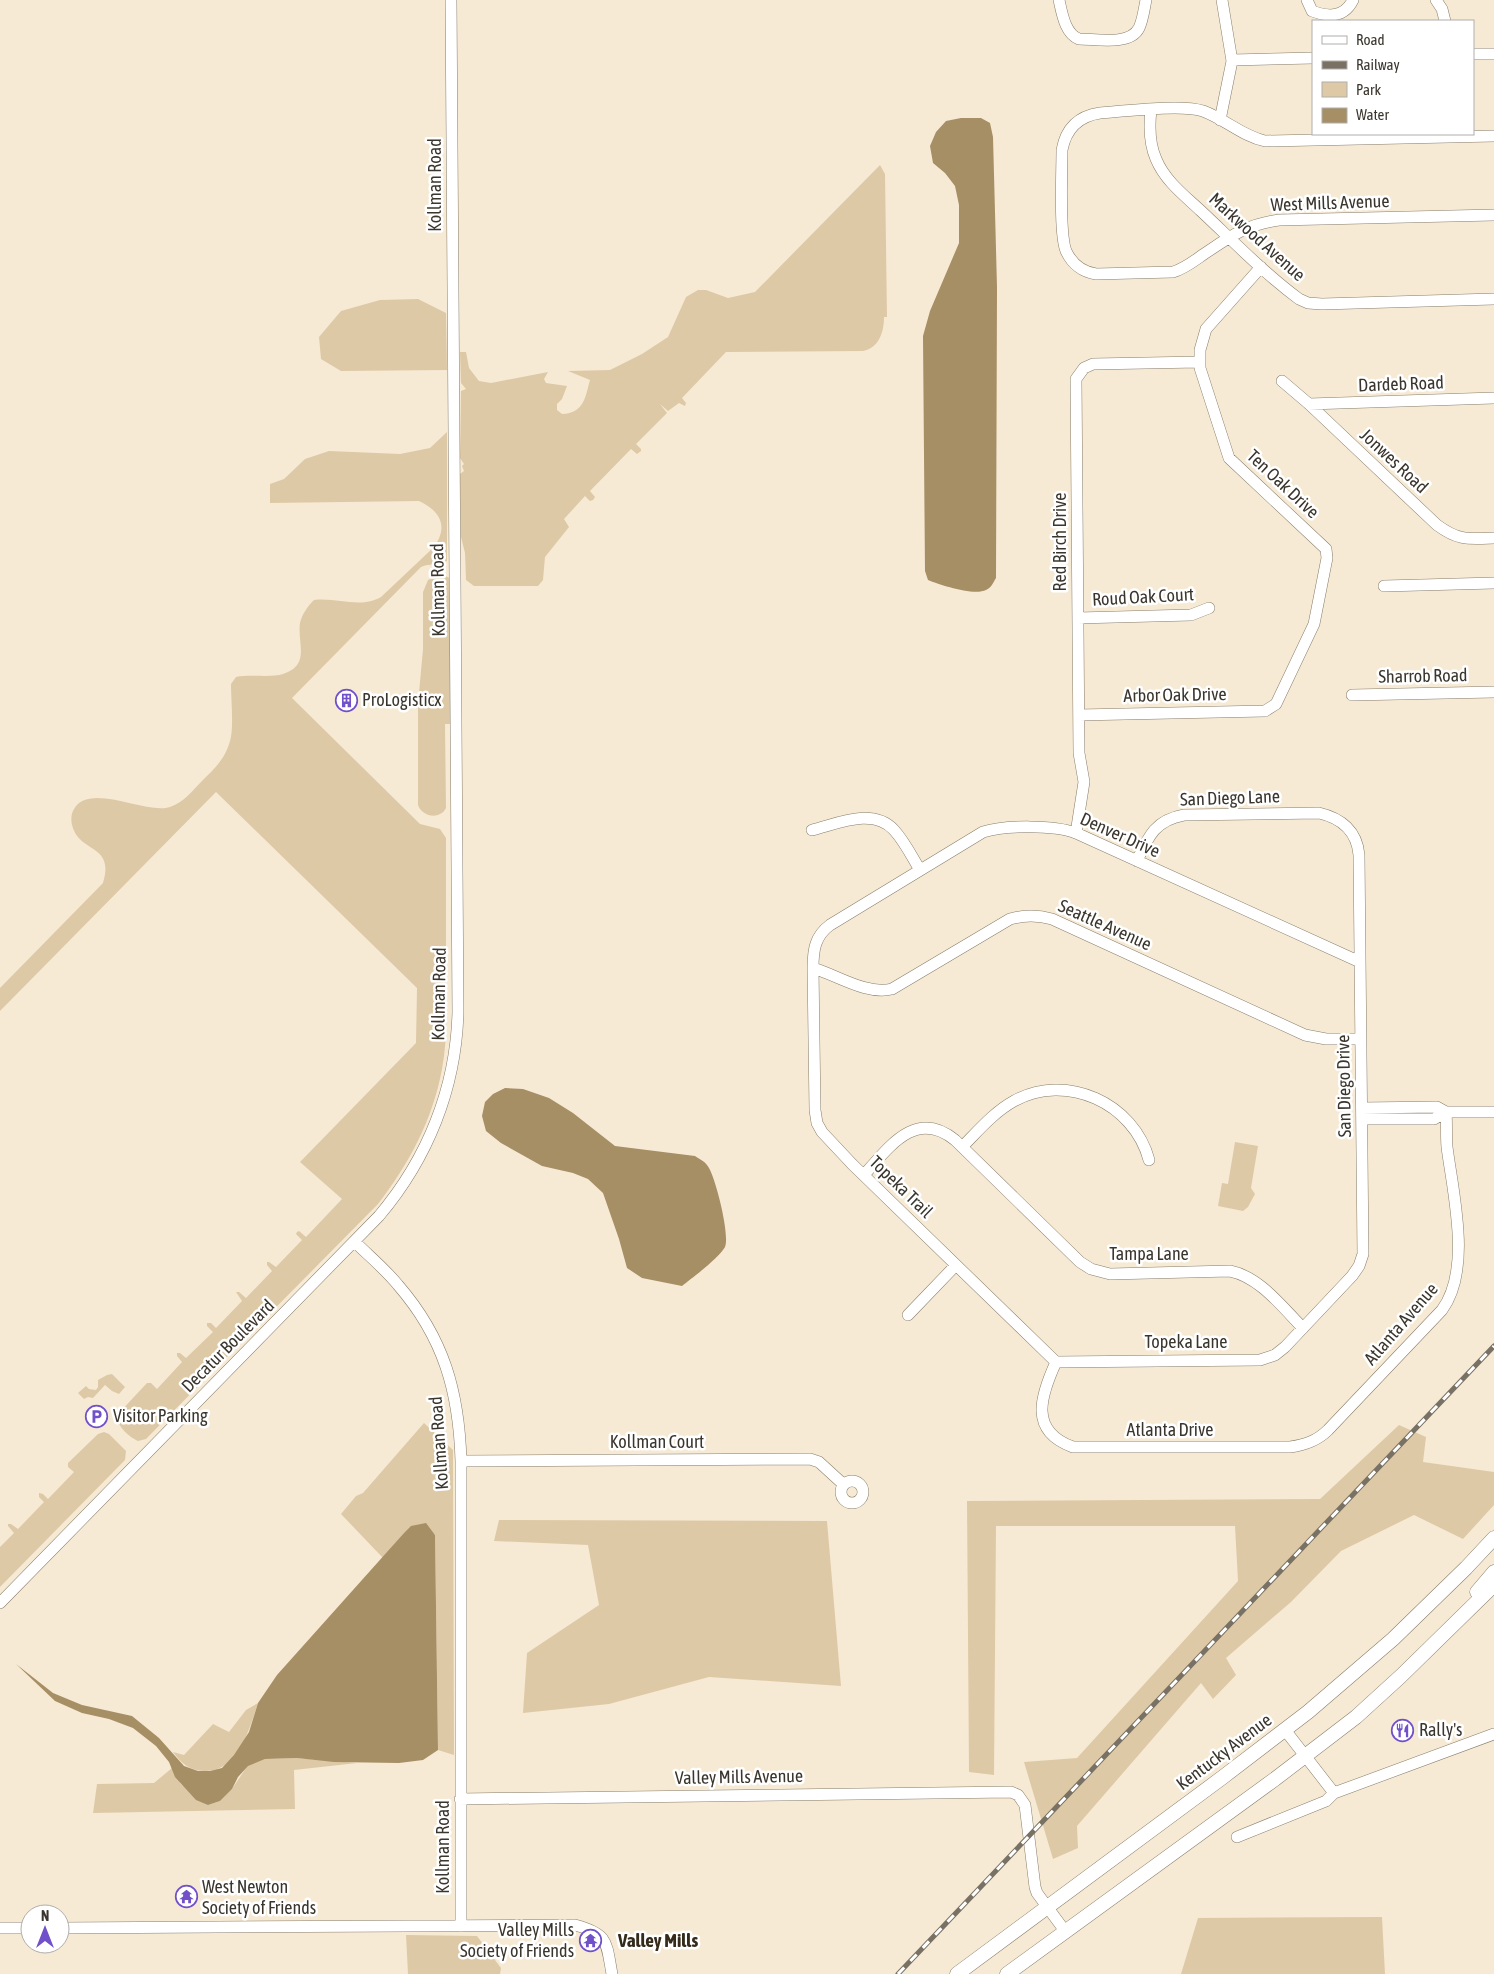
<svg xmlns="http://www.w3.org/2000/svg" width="1494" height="1974" font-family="'Asap Condensed',sans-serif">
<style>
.green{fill:#dec9a6}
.water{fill:#a68e65}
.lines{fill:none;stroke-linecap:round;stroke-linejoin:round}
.minor-casing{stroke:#887d6a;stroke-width:12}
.major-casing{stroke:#887d6a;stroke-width:15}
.minor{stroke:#fff;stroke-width:11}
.major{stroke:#fff;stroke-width:14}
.rail-casing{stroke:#787164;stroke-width:5}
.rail{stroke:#fff;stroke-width:3;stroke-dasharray:9;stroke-linecap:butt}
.labels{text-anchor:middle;stroke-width:5;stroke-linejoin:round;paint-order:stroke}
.street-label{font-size:18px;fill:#3a352d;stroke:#fff}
.poi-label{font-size:18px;fill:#3a352d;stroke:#fff;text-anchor:start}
.neighbourhood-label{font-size:19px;font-weight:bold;fill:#342b1a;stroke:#fff}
</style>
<rect width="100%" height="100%" fill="#f6ead5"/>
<path class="green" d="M 880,165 L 885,174 L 887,317 L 884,317 C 884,332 879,348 863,351 L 726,352 L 682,398 L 686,403 L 685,406 L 679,403 L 668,411 L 660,404 L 667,413 L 636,444 L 641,449 L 641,451 L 637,454 L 631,449 L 590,491 L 595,497 L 593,500 L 590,501 L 585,496 L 564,519 L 569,527 L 545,557 L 543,580 L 538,586 L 474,586 L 466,580 L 465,553 L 461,537 L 460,474 L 464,471 L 462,466 L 464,464 L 460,458 L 461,391 L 466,389 L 461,383 L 460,352 L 466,352 L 469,368 L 479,381 L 491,383 L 548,372 L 544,379 L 546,383 L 567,386 L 562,399 L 557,404 L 557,410 L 562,414 C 584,413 585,398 590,380 L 568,371 L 610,370 L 642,354 L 668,337 L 686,297 L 698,290 L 706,290 L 728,298 L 755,292 Z
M 418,299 L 446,313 L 447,370 L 341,371 L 321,359 L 319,337 L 341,311 L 380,300 Z
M 447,432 L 447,561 C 440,566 429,563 421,567 L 292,698 L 420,824 L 440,829 L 446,838 C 446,883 446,929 446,974 C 446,1005 448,1038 442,1069 C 433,1119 409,1164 378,1204 L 146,1439 L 138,1441 C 129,1437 114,1424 118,1414 L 147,1383 L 151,1383 L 157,1389 L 182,1362 L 177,1356 L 177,1353 L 180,1353 L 186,1358 L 213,1332 L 207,1326 L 207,1323 L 211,1323 L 216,1328 L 242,1301 L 236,1292 L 239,1292 L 246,1298 L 272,1271 L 267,1265 L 267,1262 L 269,1262 L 276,1267 L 302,1240 L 296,1234 L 297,1232 L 299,1231 L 306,1237 L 342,1199 L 300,1162 L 416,1043 L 417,988 L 216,792 L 0,1011 L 0,988 L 103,883 C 115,843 79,854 72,825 C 71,821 71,815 73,811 C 87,780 146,815 170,807 C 183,803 193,790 202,781 C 215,768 225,759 230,741 C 234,728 231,699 231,684 L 236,677 C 250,674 271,678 283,674 C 311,665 297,643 300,623 C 302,614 308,606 314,600 C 337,597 361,609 381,597 L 434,547 C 449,526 440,511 419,501 L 270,503 L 270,484 L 284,479 L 305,459 L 329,451 L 400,454 L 430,448 Z
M 443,575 L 450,578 L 451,724 L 445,724 L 446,808 C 440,820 422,817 418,805 L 418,704 L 423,649 L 423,592 L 428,580 L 436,576 Z
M 1235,1142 L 1258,1146 L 1251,1188 L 1255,1194 L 1248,1207 L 1243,1211 L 1218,1206 L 1222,1183 L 1228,1184 Z
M 112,1374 L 125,1387 L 119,1394 L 112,1391 L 105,1385 L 93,1398 L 88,1397 L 84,1399 L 78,1393 L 86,1386 L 89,1389 L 96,1390 L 98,1387 L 98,1380 L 107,1375 Z
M 424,1423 L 453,1450 L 454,1755 L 438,1750 L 435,1534 L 404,1533 L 383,1558 L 341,1514 L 356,1496 L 363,1493 Z
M 1399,1425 L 1426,1437 L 1423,1462 L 1494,1472 L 1494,1505 L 1463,1539 L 1414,1515 L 1341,1551 L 1291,1602 L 1226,1658 L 1236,1675 L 1213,1699 L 1201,1683 L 1077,1826 L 1078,1848 L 1053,1859 L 1024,1762 L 1077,1758 L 1238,1581 L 1235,1526 L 996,1526 L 994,1775 L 969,1772 L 967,1501 L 1320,1499 Z
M 104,1432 L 109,1434 L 126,1451 L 125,1460 L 0,1587 L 0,1547 L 14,1533 L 8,1526 L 8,1524 L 11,1524 L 18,1529 L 44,1502 L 39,1497 L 39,1493 L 43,1494 L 48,1499 L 74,1472 L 68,1467 L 68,1463 L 98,1434 Z
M 499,1520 L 827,1521 L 841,1686 L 709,1677 L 609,1704 L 523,1713 L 527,1653 L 599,1605 L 588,1545 L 494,1541 Z
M 258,1703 C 250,1728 237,1773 204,1771 C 189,1770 182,1764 173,1752 L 184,1755 L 213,1724 L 229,1732 L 246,1710 Z
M 297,1758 L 357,1763 L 294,1770 L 295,1809 L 93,1813 L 97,1784 L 154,1783 L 172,1768 L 181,1784 L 208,1805 L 220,1801 L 232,1789 L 248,1765 L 265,1759 Z
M 1382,1917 L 1385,1974 L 1181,1974 L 1198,1918 Z
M 406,1935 L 477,1936 L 501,1968 L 500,1974 L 408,1974 Z"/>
<path class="water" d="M 961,118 L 981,118 L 990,123 L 993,137 L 997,287 L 996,578 C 993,583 991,588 986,590 C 974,596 940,585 928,580 L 925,571 L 923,336 L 930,311 L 959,243 L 959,205 L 955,186 L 945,173 L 933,163 L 930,146 L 936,132 L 946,121 Z
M 505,1088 L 523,1089 L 549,1098 L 573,1113 L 615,1146 L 695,1156 C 701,1160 706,1162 709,1168 C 716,1180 730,1235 725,1247 C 719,1258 692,1278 682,1286 L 642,1278 L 627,1268 L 619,1239 L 603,1193 L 588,1179 L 573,1173 L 542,1166 L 501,1143 L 486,1131 L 482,1116 L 485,1102 L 493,1094 Z
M 426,1523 L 435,1535 L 438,1750 L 423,1760 L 399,1763 L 334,1762 L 297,1758 L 265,1759 L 248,1766 L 238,1777 L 232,1789 L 220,1801 L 208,1805 L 196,1800 L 175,1777 L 169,1762 L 156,1746 L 133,1728 L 109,1719 L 82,1713 L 55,1701 L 16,1664 L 53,1693 L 82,1705 L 132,1716 L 159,1738 L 184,1766 L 198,1771 L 210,1771 L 222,1768 L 234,1755 L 249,1732 L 258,1703 L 277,1675 L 404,1533 L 411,1526 Z"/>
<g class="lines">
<defs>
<path id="minor" d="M 1059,0 C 1062,13 1065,34 1079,39 C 1096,39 1130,46 1139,28 C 1143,20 1144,9 1146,0
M 1307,0 L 1312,11 C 1328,17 1344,18 1353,0
M 1436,0 L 1442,9 L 1445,21
M 1473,54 L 1494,54
M 1232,60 L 1313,58
M 1151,110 C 1149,127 1149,143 1156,159 C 1165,181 1185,196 1201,211 C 1233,241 1264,273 1299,299 L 1308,303 L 1322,304 L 1494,299
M 1220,120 L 1232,61 L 1222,0
M 1494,136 L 1265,141 C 1242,136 1225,119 1203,111 C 1182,104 1125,111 1100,113 C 1079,116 1066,128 1062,150 C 1062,172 1059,234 1066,251 C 1072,264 1083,272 1096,274 L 1173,272 C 1184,269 1194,261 1204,254 C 1231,236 1245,225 1279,220 L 1494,215
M 1282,381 L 1309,404 L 1437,525 C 1459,541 1468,539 1494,538
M 1309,404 L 1494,398
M 1384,586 L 1494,583
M 1078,618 L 1191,615 L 1209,608
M 1352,695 L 1494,692
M 1079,715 L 1265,711 L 1276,704 L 1314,624 L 1327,558 L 1326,549 L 1229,458 L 1200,368 L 1200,350 L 1206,329 L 1261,267
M 812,830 C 837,824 873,807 894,830 C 905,842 912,857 920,870
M 1076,833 L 1084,782 L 1079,753 L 1076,379 L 1084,368 L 1093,364 L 1199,362
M 813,968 C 839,976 866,995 892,989 L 1010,919 C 1024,915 1038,915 1052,919 L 1305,1035 L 1326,1039 L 1361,1039
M 1362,1108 L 1437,1107 L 1446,1112 L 1494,1112
M 1362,1119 L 1434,1119 L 1446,1112
M 962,1147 C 978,1131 994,1112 1014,1101 C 1066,1072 1134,1103 1149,1160
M 864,1175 C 889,1147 916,1108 955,1140 L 1080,1262 L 1091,1269 L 1110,1274 L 1230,1271 C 1260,1277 1282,1307 1303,1328
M 355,1242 C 369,1256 385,1269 398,1285 C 444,1338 459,1392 461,1461 L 461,1926
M 908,1315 L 956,1265
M 1056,1362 L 852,1164 L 822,1132 L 817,1123 L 815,1110 L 813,968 C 813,950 815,936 830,925 L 983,832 C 1006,825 1054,825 1076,833 L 1360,962
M 1056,1362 L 1260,1360 L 1275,1355 L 1285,1347 L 1352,1276 L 1359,1266 L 1363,1254 L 1359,855 C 1357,831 1341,818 1319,813 L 1184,815 C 1155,820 1148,837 1137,861
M 1056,1362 C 1041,1395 1028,1431 1073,1447 L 1290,1447 C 1305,1445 1317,1441 1328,1430 L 1442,1310 C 1472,1269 1453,1194 1447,1147 C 1446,1136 1447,1124 1446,1112
M 461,1461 L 810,1459 L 819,1462 L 843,1484
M841 1492a11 11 0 1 1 22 0a11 11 0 1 1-22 0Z
M 0,1603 L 379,1216 C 428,1158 456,1088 458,1012 L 451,0
M 1285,1730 L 1334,1793 L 1494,1734
M 460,1799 L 1011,1792 L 1018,1795 L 1025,1805 L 1035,1887 L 1037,1893 L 1065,1931
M 1237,1837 L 1326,1801 L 1334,1793
M 0,1928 L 30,1928
M 60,1928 L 575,1925 C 609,1934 606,1942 612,1974"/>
<path id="major" d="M 1477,1592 L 1494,1572
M 957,1974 L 1223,1777 L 1308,1712 L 1393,1639 L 1466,1568 L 1494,1538
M 1007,1974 L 1275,1779 L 1356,1717 L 1401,1676 L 1494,1585"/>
</defs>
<use href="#minor" class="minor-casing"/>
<use href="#major" class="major-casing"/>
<use href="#minor" class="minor"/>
<use href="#major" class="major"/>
<defs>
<path id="rail" d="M 898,1974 L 1494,1346"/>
</defs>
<use href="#rail" class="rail-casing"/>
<use href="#rail" class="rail"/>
</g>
<defs>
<symbol id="building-ring" viewBox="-11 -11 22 22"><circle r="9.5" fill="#fff" stroke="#7051ca" stroke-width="1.5"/><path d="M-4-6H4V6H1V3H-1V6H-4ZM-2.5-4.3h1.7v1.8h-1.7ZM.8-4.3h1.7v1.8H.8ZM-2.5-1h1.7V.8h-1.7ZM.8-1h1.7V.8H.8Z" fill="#7051ca"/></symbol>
<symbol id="parking-ring" viewBox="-11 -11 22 22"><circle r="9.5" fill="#fff" stroke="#7051ca" stroke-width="1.5"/><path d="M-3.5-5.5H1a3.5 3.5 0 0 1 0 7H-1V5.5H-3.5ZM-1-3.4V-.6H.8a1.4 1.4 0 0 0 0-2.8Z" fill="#7051ca"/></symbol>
<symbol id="restaurant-ring" viewBox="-11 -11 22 22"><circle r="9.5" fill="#fff" stroke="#7051ca" stroke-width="1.5"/><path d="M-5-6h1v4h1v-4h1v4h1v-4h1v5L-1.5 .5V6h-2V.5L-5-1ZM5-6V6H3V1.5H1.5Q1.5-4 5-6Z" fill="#7051ca"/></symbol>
<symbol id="temple-ring" viewBox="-11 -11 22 22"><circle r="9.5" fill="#fff" stroke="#7051ca" stroke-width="1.5"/><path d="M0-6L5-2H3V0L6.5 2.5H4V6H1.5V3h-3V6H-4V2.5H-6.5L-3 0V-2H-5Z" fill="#7051ca"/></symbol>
</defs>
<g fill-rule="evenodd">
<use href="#building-ring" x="334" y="688" width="25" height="25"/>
<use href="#parking-ring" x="84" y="1404" width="25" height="25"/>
<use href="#restaurant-ring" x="1390" y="1718" width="25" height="25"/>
<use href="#temple-ring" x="174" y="1884" width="25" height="25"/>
<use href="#temple-ring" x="578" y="1928" width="25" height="25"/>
</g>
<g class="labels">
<g class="street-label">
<text transform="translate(435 185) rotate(-90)" y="6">Kollman Road</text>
<text transform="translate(1330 203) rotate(-2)" y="6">West Mills Avenue</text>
<text transform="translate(1257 237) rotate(42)" y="6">Markwood Avenue</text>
<text transform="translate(1401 384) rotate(-2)" y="6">Dardeb Road</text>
<text transform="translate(1394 461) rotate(43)" y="6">Jonwes Road</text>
<text transform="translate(1283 484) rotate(43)" y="6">Ten Oak Drive</text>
<text transform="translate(1060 542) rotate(-90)" y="6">Red Birch Drive</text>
<text transform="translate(438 590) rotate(-91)" y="6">Kollman Road</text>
<text transform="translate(1143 597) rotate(-3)" y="6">Roud Oak Court</text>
<text transform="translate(1423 676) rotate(-1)" y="6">Sharrob Road</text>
<text transform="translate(1175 695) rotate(-1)" y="6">Arbor Oak Drive</text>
<text transform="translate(1230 798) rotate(-2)" y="6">San Diego Lane</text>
<text transform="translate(1120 835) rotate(24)" y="6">Denver Drive</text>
<text transform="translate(1105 925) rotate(24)" y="6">Seattle Avenue</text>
<text transform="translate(439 994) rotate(-89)" y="6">Kollman Road</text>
<text transform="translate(1344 1086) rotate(-91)" y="6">San Diego Drive</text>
<text transform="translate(901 1187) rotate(44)" y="6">Topeka Trail</text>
<text x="1149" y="1260">Tampa Lane</text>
<text transform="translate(1401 1324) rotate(-49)" y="6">Atlanta Avenue</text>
<text x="1186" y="1348">Topeka Lane</text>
<text transform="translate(228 1346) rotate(-45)" y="6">Decatur Boulevard</text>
<text x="1170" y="1436">Atlanta Drive</text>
<text x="657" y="1448">Kollman Court</text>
<text transform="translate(439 1443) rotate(-94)" y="6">Kollman Road</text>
<text transform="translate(1224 1752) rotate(-37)" y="6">Kentucky Avenue</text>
<text transform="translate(739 1777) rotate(-1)" y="6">Valley Mills Avenue</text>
<text transform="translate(443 1847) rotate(-90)" y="6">Kollman Road</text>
</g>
<g class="poi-label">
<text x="362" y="706">ProLogisticx</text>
<text x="113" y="1422">Visitor Parking</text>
<text x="1419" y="1736">Rally's</text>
<text x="202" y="1893">West Newton<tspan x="202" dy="21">Society of Friends</tspan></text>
<text x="574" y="1936" text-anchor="end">Valley Mills<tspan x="574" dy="21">Society of Friends</tspan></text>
</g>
<g class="neighbourhood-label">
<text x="658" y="1947">Valley Mills</text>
</g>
</g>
<rect x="1312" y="20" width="162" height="115" fill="#ffffff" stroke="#b0aeab"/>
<rect x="1322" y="36" width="25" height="8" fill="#ffffff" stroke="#b0aeab"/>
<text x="1356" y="45" font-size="15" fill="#3a352d">Road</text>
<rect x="1322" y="61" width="25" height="8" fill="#787164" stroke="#b0aeab"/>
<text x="1356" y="70" font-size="15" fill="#3a352d">Railway</text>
<rect x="1322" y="82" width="25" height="15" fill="#dec9a6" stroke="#b0aeab"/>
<text x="1356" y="95" font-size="15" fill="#3a352d">Park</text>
<rect x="1322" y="108" width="25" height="15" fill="#a68e65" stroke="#b0aeab"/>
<text x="1356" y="120" font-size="15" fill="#3a352d">Water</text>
<g transform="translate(45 1929)"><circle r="24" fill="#ffffff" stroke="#b0aeab"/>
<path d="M0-4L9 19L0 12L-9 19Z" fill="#7051ca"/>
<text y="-8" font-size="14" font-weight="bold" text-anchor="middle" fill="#3a352d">N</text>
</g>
</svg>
